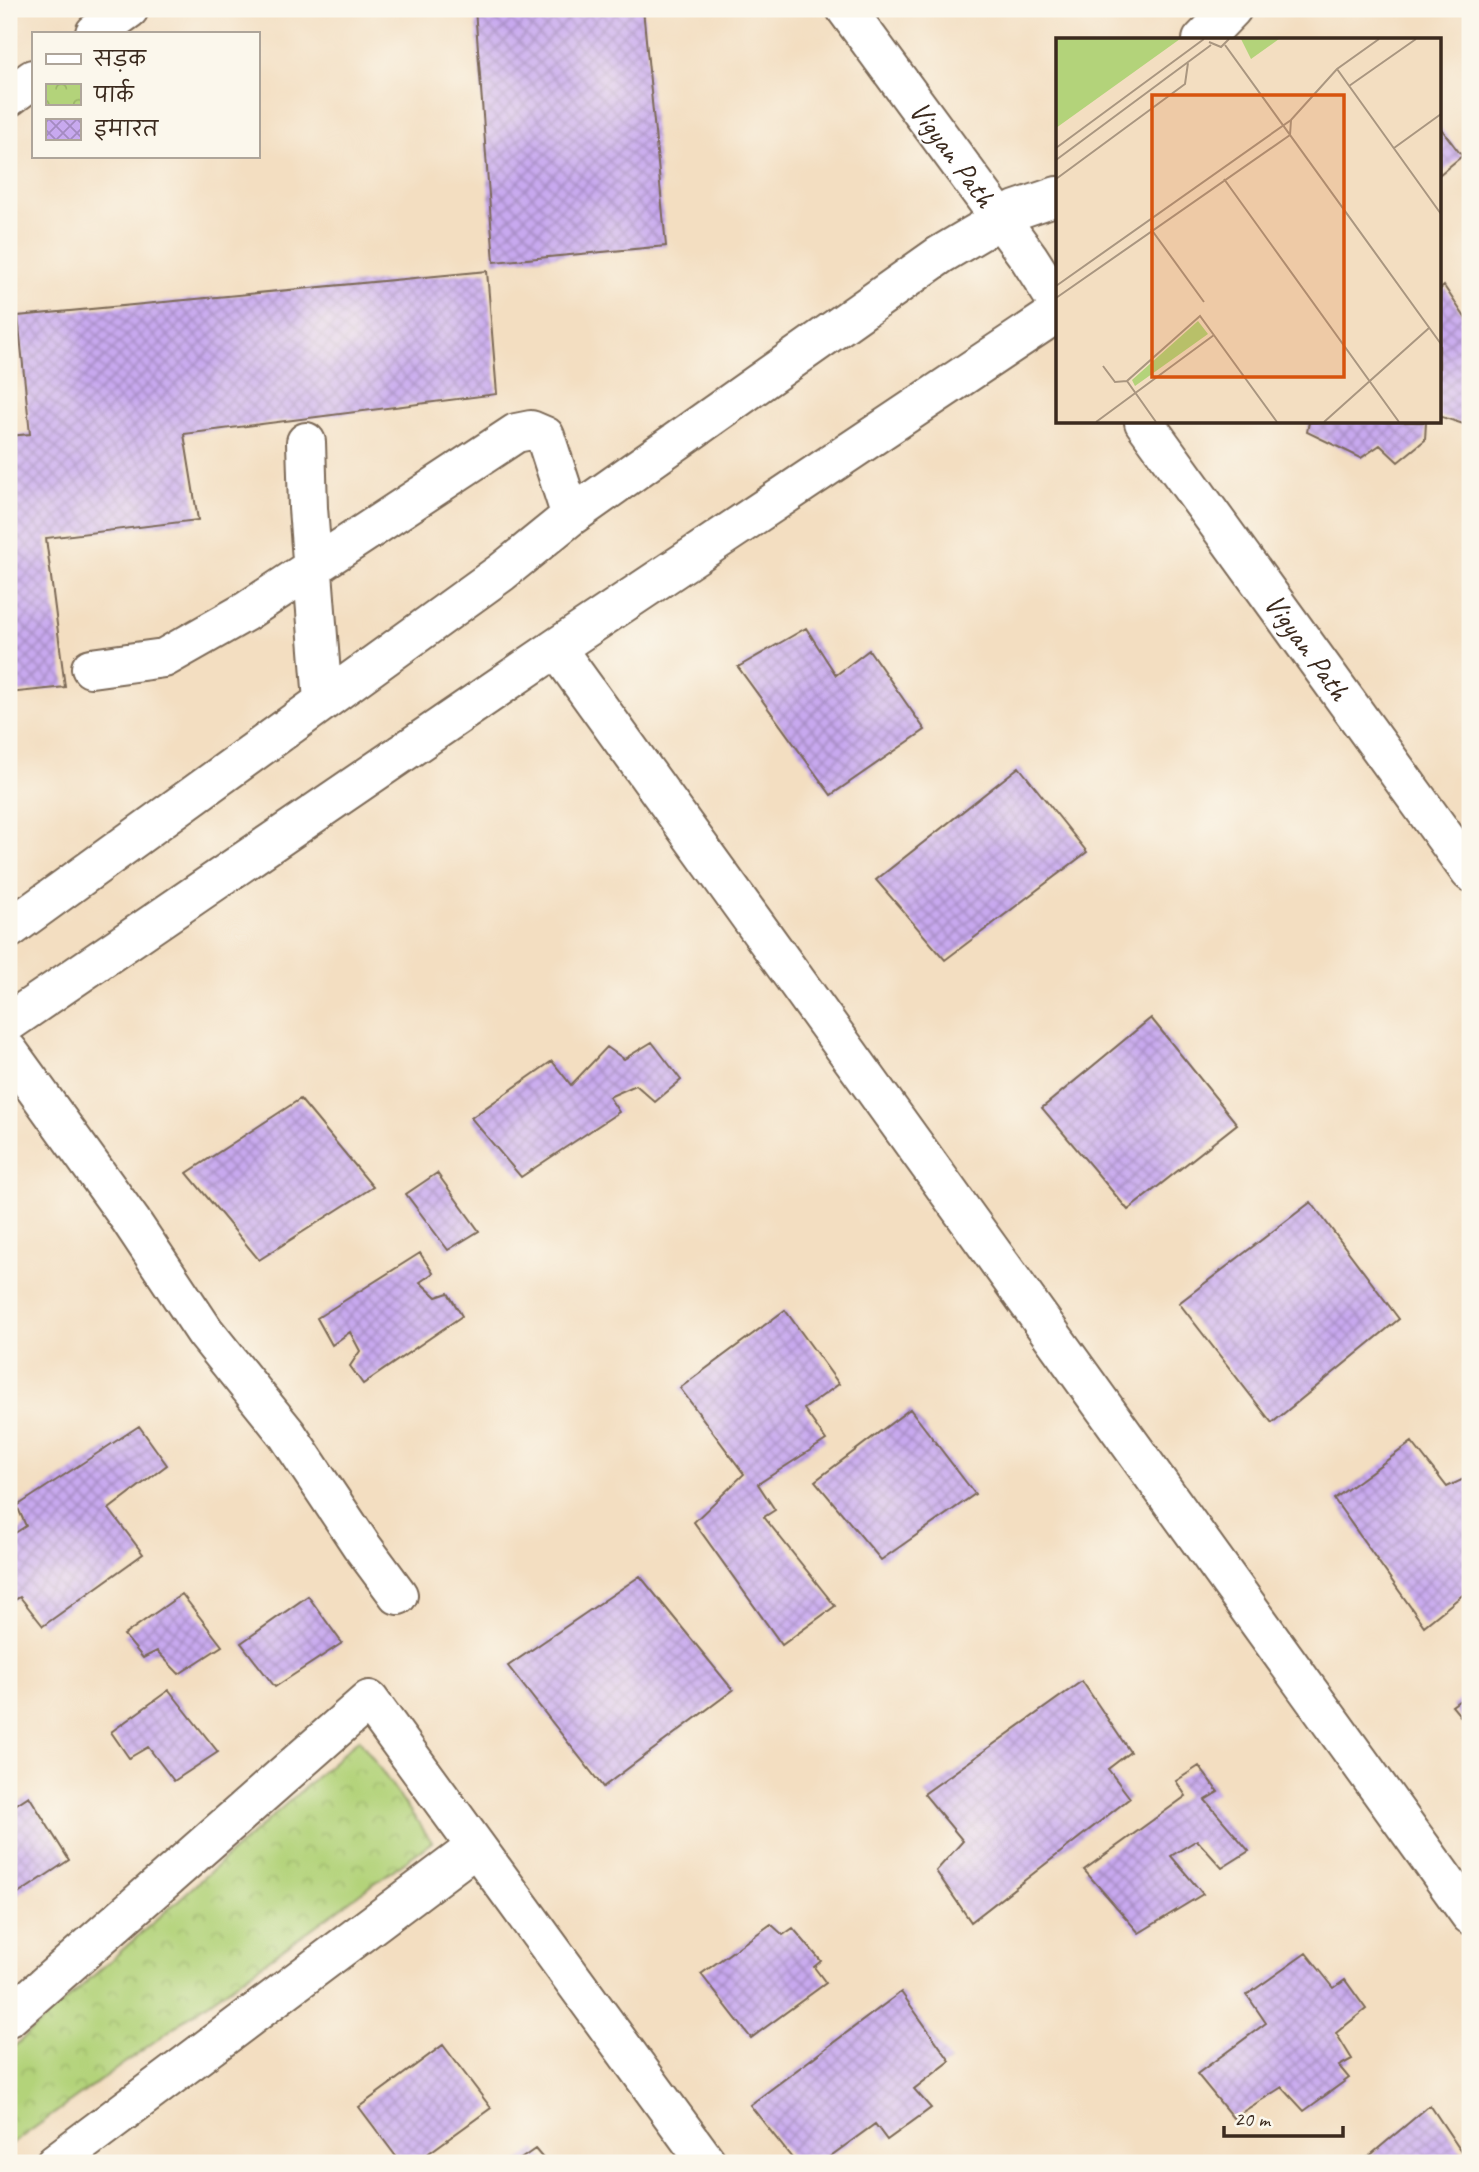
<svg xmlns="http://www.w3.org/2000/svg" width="1479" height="2172" font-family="Caveat,'Playpen Sans Deva',sans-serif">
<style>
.park{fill:url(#park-crowns);stroke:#777e4c;stroke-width:2}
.building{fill:url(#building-cross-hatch)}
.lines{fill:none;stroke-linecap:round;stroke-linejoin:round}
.minor-casing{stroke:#7b6957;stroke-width:42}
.major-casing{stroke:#7b6957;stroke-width:42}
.minor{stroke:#fff;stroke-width:38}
.major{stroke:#fff;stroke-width:38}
.labels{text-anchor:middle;stroke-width:5;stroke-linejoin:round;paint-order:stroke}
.street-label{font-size:30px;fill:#3b2a1e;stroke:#fbf7ec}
.inset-road{fill:none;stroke:#a99680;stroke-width:2}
.view{fill:#d7540e;fill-opacity:0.15;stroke:#d7540e;stroke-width:3.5}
.inset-edge{fill:none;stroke:#3b2a1e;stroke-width:3.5}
</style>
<defs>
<pattern id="park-crowns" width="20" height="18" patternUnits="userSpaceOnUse" patternTransform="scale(1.75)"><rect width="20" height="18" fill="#b3d37a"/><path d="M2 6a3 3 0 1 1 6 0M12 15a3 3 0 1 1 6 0" fill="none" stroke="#9bb569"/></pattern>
<pattern id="building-cross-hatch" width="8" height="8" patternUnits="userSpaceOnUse" patternTransform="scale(1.75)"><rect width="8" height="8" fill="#c8a9ef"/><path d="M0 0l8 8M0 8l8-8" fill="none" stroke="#a48ac1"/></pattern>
</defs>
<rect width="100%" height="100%" fill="#fbf7ec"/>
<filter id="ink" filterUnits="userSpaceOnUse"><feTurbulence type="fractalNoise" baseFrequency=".0143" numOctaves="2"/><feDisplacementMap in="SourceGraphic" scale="14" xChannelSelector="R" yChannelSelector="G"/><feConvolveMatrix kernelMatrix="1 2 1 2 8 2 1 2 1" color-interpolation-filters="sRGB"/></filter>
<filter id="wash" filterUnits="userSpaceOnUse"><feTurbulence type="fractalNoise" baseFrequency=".00686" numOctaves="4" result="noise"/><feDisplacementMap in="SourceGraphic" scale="28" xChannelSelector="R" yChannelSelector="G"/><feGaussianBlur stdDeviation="1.57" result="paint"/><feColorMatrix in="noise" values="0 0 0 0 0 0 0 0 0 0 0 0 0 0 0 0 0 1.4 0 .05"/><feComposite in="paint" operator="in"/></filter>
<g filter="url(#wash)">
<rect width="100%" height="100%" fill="#f3dec1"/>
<path class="park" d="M 359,1739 L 432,1842 L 9,2146 L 9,2051 Z"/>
<g id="blocks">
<path class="building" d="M 475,9 L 643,9 L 666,246 L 494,262 Z
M 1439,126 L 1462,156 L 1439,175 Z
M 487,271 L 497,394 L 184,434 L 198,520 L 46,538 L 65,687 L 9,693 L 9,436 L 30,434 L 18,316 Z
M 1444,286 L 1470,325 L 1470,422 L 1466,425 L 1439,416 L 1439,290 Z
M 1309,422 L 1426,422 L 1425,440 L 1398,462 L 1380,445 L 1361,458 L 1307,432 Z
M 806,628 L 836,675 L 869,650 L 925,730 L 831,795 L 738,667 Z
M 1019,767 L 1087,852 L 945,960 L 876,880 Z
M 1151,1018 L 1237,1124 L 1128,1210 L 1042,1108 Z
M 652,1042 L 681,1080 L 655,1102 L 636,1085 L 609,1097 L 619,1112 L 521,1177 L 471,1118 L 552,1061 L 571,1085 L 607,1047 L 624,1059 Z
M 300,1099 L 373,1187 L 259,1260 L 187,1173 Z
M 437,1173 L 479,1231 L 448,1250 L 406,1194 Z
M 1311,1202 L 1399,1319 L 1272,1423 L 1179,1303 Z
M 420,1253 L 433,1273 L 420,1282 L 436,1297 L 448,1293 L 462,1316 L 363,1384 L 350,1366 L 360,1351 L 350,1332 L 332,1345 L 317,1318 Z
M 785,1310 L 839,1384 L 804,1409 L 826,1440 L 758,1484 L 775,1510 L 764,1517 L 835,1606 L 782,1645 L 694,1522 L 744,1474 L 680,1388 Z
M 910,1409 L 975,1494 L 881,1560 L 815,1481 Z
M 139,1426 L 167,1465 L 109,1509 L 143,1554 L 43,1626 L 20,1597 L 9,1603 L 9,1537 L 26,1526 L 17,1506 Z
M 1412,1442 L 1447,1487 L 1470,1476 L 1470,1589 L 1424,1626 L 1334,1499 Z
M 640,1576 L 733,1690 L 603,1787 L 508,1666 Z
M 182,1594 L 222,1646 L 179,1674 L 157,1651 L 143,1658 L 124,1635 Z
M 308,1596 L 342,1643 L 275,1687 L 241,1643 Z
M 1082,1681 L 1130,1752 L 1108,1769 L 1130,1798 L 971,1922 L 936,1871 L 963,1841 L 924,1794 Z
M 169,1690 L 218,1752 L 174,1781 L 148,1747 L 129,1758 L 111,1732 Z
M 1470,1693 L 1470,1728 L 1452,1706 Z
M 1199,1766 L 1218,1792 L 1205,1800 L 1249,1851 L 1222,1868 L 1197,1840 L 1171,1856 L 1203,1894 L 1139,1933 L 1084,1870 L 1186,1796 L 1176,1781 Z
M 29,1796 L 69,1860 L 9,1900 L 9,1809 Z
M 771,1924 L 783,1935 L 793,1928 L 821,1961 L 814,1967 L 826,1983 L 751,2038 L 701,1974 Z
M 1306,1953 L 1334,1988 L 1345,1980 L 1366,2009 L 1336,2033 L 1352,2059 L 1339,2066 L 1349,2078 L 1304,2111 L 1282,2087 L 1233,2118 L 1197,2074 L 1266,2023 L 1247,1995 Z
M 901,1992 L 950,2061 L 914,2089 L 931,2108 L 887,2140 L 875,2124 L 821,2163 L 796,2163 L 750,2105 Z
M 443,2045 L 491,2108 L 415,2163 L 401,2163 L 359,2107 Z
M 1430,2105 L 1469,2163 L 1361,2163 Z
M 535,2149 L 547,2163 L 515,2163 Z"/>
</g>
</g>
<g filter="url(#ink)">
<use href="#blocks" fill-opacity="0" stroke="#7b6957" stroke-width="2"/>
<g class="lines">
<defs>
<path id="minor" d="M 95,33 L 129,9
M 1202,40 L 1232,9
M 9,97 L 33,79
M 306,442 L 308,508 L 323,701
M 556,648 L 1470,1915
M 91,668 L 164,658 L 245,612 L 516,433 L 531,430 L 545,436 L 571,516
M 9,929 L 502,572 L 571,516 L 940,255 L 1016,210 L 1057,196
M 9,1022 L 556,648 L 1057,313
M 9,1052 L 131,1221 L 205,1332 L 287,1434 L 361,1545 L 398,1595
M 9,2017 L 369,1700 L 707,2163
M 55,2163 L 476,1847"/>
<g id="major">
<path id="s1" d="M 846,9 L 1029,258 L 1057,302"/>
<path id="s2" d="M 1144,422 L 1470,872"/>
</g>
</defs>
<use href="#minor" class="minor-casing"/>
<use href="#major" class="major-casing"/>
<use href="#minor" class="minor"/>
<use href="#major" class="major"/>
</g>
</g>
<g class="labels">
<g class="street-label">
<text dy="10" stroke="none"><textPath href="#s1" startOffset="180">Vigyan Path</textPath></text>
<text dy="10" stroke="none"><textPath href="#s2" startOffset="278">Vigyan Path</textPath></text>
</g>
</g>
<g transform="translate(1056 38)">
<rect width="385" height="385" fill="#f3dec1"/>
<path d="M 0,1 L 124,1 L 0,90 ZM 185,1 L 223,1 L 195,21 ZM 142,283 L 152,296 L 79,348 L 76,342 Z" fill="#b3d37a"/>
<path class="inset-road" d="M 153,4 L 165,9 L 173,1M 169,7 L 385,306M 281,31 L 385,176M 293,48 L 360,1M 0,110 L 148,1M 338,110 L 385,76M 0,122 L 155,7M 0,141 L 129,46 L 132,25M 168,141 L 343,384M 95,191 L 148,264M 0,248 L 235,82 L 281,31 L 323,1M 0,260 L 234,97 L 235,82M 47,328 L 59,344 L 71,343M 40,384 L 158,297M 100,384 L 71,343 L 144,278 L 221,384M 268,384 L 373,290"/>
<path class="view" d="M 96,57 L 288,57 L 288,339 L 96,339 Z"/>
<rect width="385" height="385" class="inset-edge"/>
</g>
<rect width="1479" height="2172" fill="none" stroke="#fbf7ec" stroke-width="35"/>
<rect x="32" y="32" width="228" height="126" fill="#fbf7ec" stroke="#aea59a" stroke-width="2"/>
<rect x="46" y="54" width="35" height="10" fill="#ffffff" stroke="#aea59a" stroke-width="2"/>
<text x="94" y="66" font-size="21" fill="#3b2a1e">सड़क</text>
<rect x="46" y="84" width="35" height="21" fill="url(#park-crowns)" stroke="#aea59a" stroke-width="2"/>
<text x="94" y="102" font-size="21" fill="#3b2a1e">पार्क</text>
<rect x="46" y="119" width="35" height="21" fill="url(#building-cross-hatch)" stroke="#aea59a" stroke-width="2"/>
<text x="94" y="136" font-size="21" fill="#3b2a1e">इमारत</text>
<path d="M1224 2126v10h119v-10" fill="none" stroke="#3b2a1e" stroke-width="3.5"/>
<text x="1234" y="2126" font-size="21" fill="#3b2a1e" stroke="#fbf7ec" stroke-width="5" paint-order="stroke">20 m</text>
</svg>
